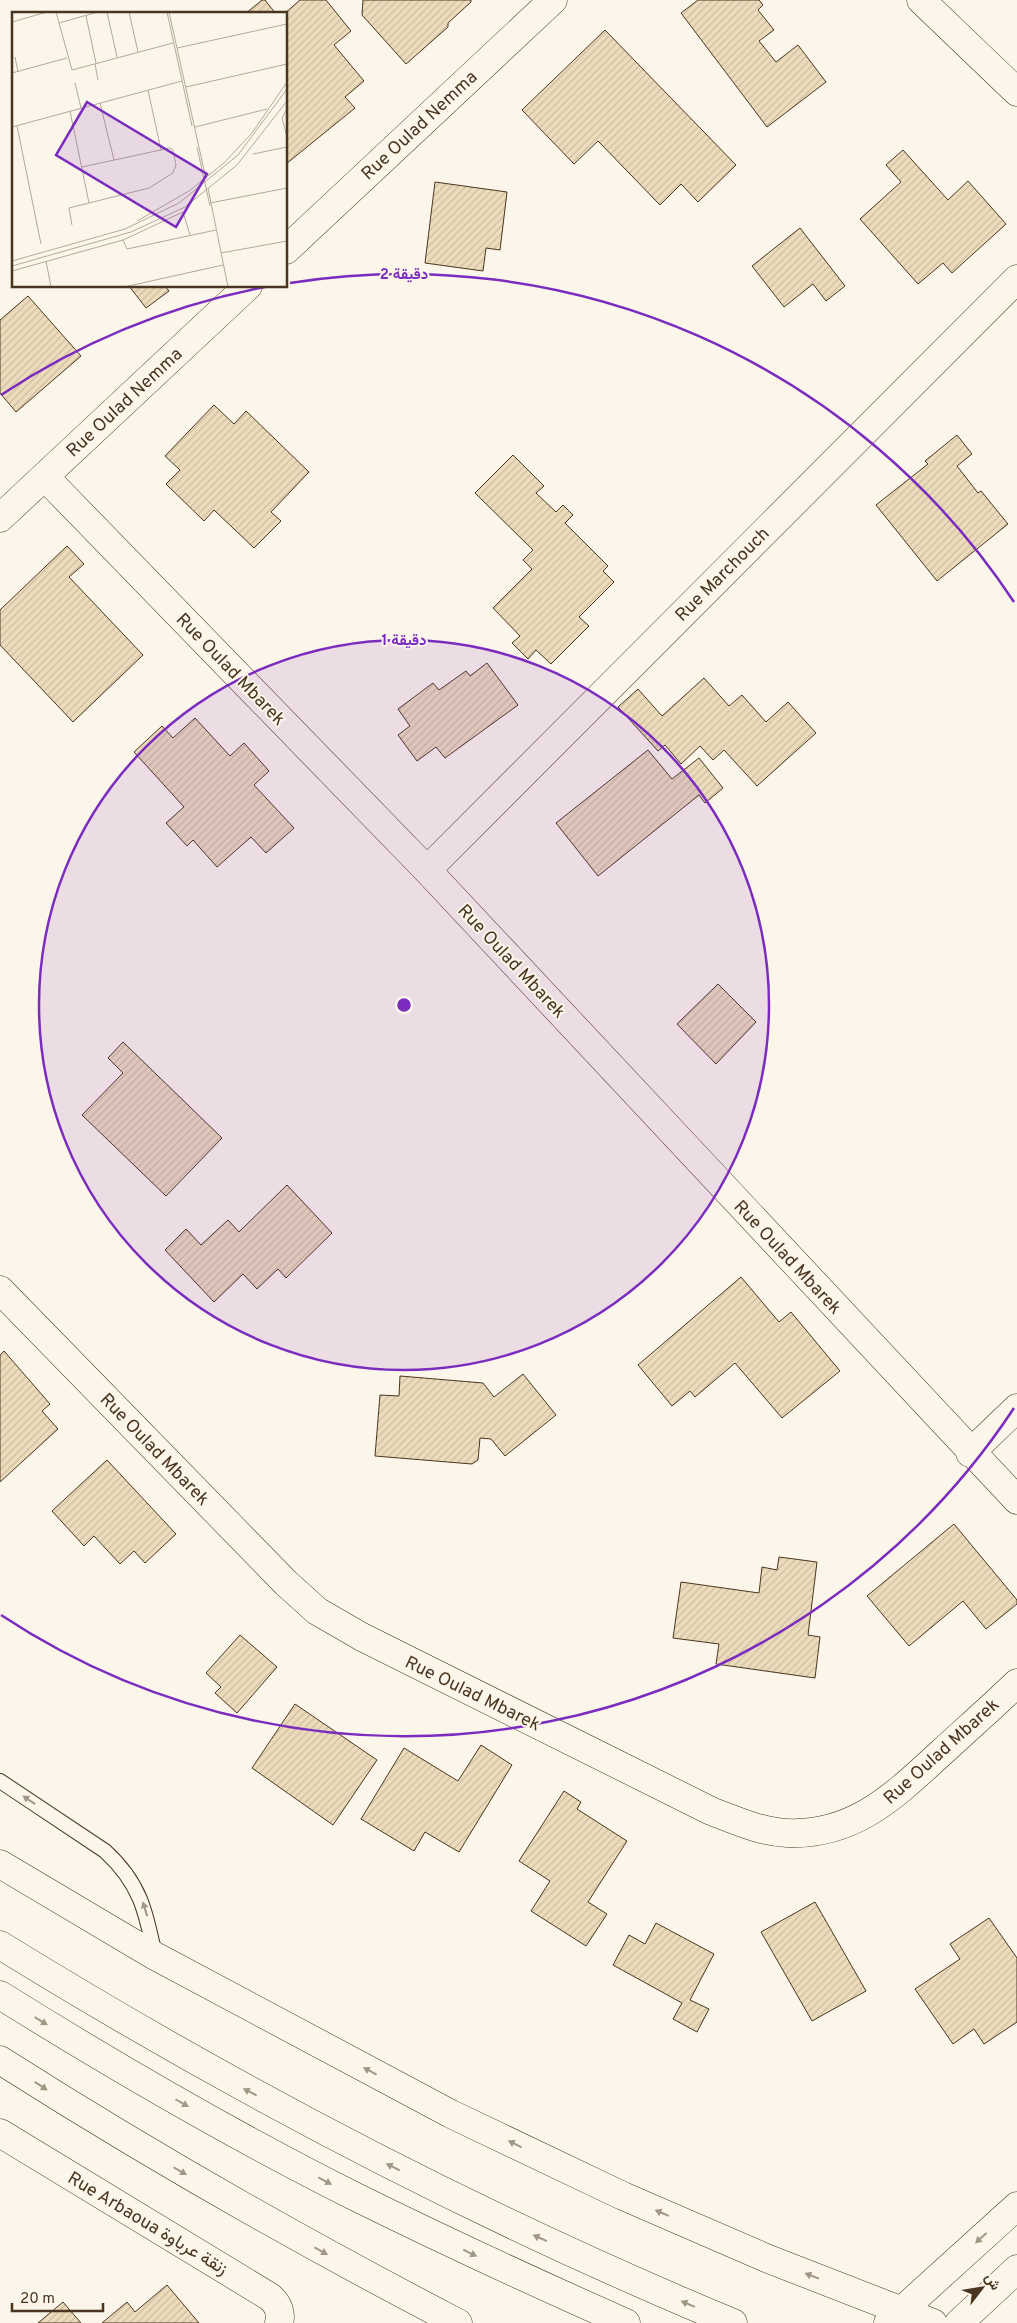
<svg xmlns="http://www.w3.org/2000/svg" width="1017" height="2323" font-family="Overpass,Vazirmatn,sans-serif">
<style>
.building{fill:url(#building-hatch);stroke:#4a3520}
.lines{fill:none;stroke-linecap:round;stroke-linejoin:round}
.lane-casing{stroke:#4a3520;stroke-width:16}
.street-casing{stroke:#4a3520;stroke-width:29}
.secondary-casing{stroke:#4a3520;stroke-width:29}
.primary-casing{stroke:#4a3520;stroke-width:29}
.highway-casing{stroke:#4a3520;stroke-width:29}
.lane{stroke:#fbf6e9;stroke-width:14}
.street{stroke:#fbf6e9;stroke-width:28}
.secondary{stroke:#fbf6e9;stroke-width:28}
.primary{stroke:#fbf6e9;stroke-width:28}
.highway{stroke:#fbf6e9;stroke-width:28}
.oneway{fill:#a29684}
.ring{fill:none;stroke:#7b2cbf;stroke-width:2.5}
.labels{text-anchor:middle;stroke-width:4;stroke-linejoin:round;paint-order:stroke}
.street-label{font-size:18px;fill:#4a3520;stroke:#fbf6e9}
.inset-road{fill:none;stroke:#b4a999;stroke-width:1}
.view{fill:#7b2cbf;fill-opacity:0.15;stroke:#7b2cbf;stroke-width:2.5}
.inset-edge{fill:none;stroke:#4a3520;stroke-width:2.5}
.centre{fill:#7b2cbf;stroke:#fbf6e9;stroke-width:2.5}
.ring-label{font-size:15px;text-anchor:middle;font-weight:bold;fill:#7b2cbf;stroke:#fbf6e9;stroke-width:4;stroke-linejoin:round;paint-order:stroke}
</style>
<defs>
<pattern id="building-hatch" width="6" height="6" patternUnits="userSpaceOnUse" patternTransform="scale(1.25)"><rect width="6" height="6" fill="#ecdcbc"/><path d="M-1 1l2-2M0 6l6-6M5 7l2-2" fill="none" stroke="#ccbda1"/></pattern>
</defs>
<rect width="100%" height="100%" fill="#fbf6e9"/>
<path class="building" d="M 262,0 L 265,0 L 276,14 L 245,14 Z
M 300,0 L 326,0 L 351,31 L 334,45 L 364,81 L 345,97 L 355,108 L 286,164 L 286,14 L 284,14 Z
M 363,0 L 471,0 L 471,2 L 448,23 L 448,27 L 406,64 L 362,15 Z
M 698,0 L 759,0 L 763,5 L 758,10 L 774,30 L 759,41 L 776,62 L 798,45 L 826,82 L 767,127 L 681,13 Z
M 605,30 L 736,165 L 698,202 L 681,184 L 660,205 L 598,141 L 574,164 L 522,110 Z
M 903,150 L 948,200 L 968,181 L 1006,224 L 952,273 L 943,263 L 918,284 L 860,219 L 901,182 L 886,165 Z
M 435,182 L 507,192 L 500,250 L 486,248 L 483,271 L 425,263 Z
M 800,228 L 845,286 L 826,301 L 813,284 L 784,307 L 752,266 Z
M 129,286 L 165,286 L 169,291 L 146,308 Z
M 28,296 L 81,356 L 16,412 L 0,393 L 0,320 Z
M 214,405 L 234,424 L 246,411 L 309,472 L 271,512 L 281,521 L 254,548 L 214,510 L 204,521 L 166,484 L 180,470 L 165,456 Z
M 957,435 L 972,454 L 957,466 L 978,493 L 981,491 L 1008,524 L 937,581 L 876,505 L 928,464 L 925,461 Z
M 513,455 L 544,486 L 536,493 L 556,512 L 563,505 L 573,515 L 565,523 L 608,566 L 603,571 L 614,582 L 579,617 L 589,626 L 551,664 L 536,650 L 528,659 L 512,643 L 520,636 L 493,608 L 532,569 L 523,560 L 533,550 L 475,493 Z
M 67,546 L 84,564 L 69,577 L 143,655 L 73,722 L 0,645 L 0,610 Z
M 487,663 L 518,705 L 445,758 L 436,747 L 417,761 L 398,735 L 410,726 L 398,709 L 433,683 L 439,690 L 466,671 L 470,676 Z
M 704,678 L 729,706 L 742,695 L 766,722 L 788,702 L 816,733 L 757,786 L 724,750 L 713,760 L 700,746 L 681,764 L 665,745 L 658,751 L 618,707 L 638,689 L 662,716 Z
M 195,718 L 230,756 L 244,743 L 269,771 L 254,785 L 294,828 L 266,853 L 251,837 L 217,867 L 193,840 L 187,846 L 166,823 L 184,807 L 134,752 L 162,726 L 173,738 Z
M 648,750 L 672,779 L 699,758 L 723,788 L 705,803 L 699,795 L 598,876 L 556,823 Z
M 718,984 L 756,1022 L 716,1064 L 677,1024 Z
M 123,1042 L 222,1138 L 166,1196 L 82,1115 L 123,1073 L 108,1058 Z
M 287,1185 L 332,1233 L 286,1278 L 278,1269 L 257,1289 L 243,1274 L 214,1302 L 165,1250 L 186,1229 L 201,1245 L 228,1220 L 239,1232 Z
M 741,1277 L 779,1322 L 791,1312 L 840,1371 L 782,1418 L 735,1363 L 695,1397 L 690,1391 L 672,1406 L 638,1365 Z
M 4,1351 L 50,1404 L 42,1411 L 58,1429 L 0,1482 L 0,1355 Z
M 523,1374 L 556,1415 L 505,1456 L 491,1439 L 480,1438 L 478,1460 L 472,1464 L 375,1456 L 380,1395 L 399,1396 L 400,1376 L 483,1383 L 494,1397 Z
M 107,1460 L 176,1534 L 145,1563 L 134,1551 L 120,1564 L 94,1536 L 84,1546 L 52,1511 Z
M 954,1524 L 1017,1600 L 1017,1604 L 986,1629 L 963,1601 L 909,1646 L 867,1596 Z
M 779,1557 L 817,1562 L 808,1635 L 820,1637 L 815,1678 L 716,1664 L 719,1644 L 673,1638 L 681,1582 L 759,1593 L 762,1567 L 777,1570 Z
M 240,1635 L 277,1667 L 237,1713 L 215,1693 L 221,1687 L 206,1673 Z
M 295,1704 L 377,1760 L 333,1825 L 252,1768 Z
M 481,1745 L 512,1765 L 459,1852 L 425,1832 L 414,1851 L 361,1819 L 404,1748 L 458,1781 Z
M 564,1791 L 581,1802 L 577,1809 L 627,1841 L 588,1902 L 607,1914 L 586,1946 L 531,1911 L 550,1881 L 519,1861 Z
M 815,1902 L 866,1991 L 812,2021 L 761,1932 Z
M 989,1918 L 1017,1958 L 1017,2022 L 984,2044 L 974,2029 L 953,2044 L 915,1989 L 960,1959 L 950,1944 Z
M 656,1923 L 714,1954 L 690,2000 L 709,2009 L 697,2032 L 673,2019 L 682,2003 L 613,1965 L 629,1935 L 645,1944 Z
M 167,2285 L 199,2323 L 102,2323 L 127,2302 L 135,2312 Z
M 63,2302 L 81,2323 L 38,2323 Z"/>
<g class="lines">
<defs>
<path id="lane" d="M 0,1781 L 105,1851 C 140,1883 146,1911 155,1956"/>
<path id="street" d="M 286,250 L 553,0
M 45,477 L 427,870 L 1017,1500
M 0,518 L 248,286
M 427,870 L 1017,279
M 0,1290 L 286,1583 L 317,1611 L 362,1637 L 711,1811 C 735,1820 761,1832 787,1833 C 855,1836 896,1794 941,1753 C 966,1730 992,1707 1017,1683
M 970,1453 L 1017,1408
M 0,2133 L 270,2297 C 278,2304 282,2313 279,2323"/>
<path id="secondary" d="M 921,0 L 1017,92"/>
<path id="primary" d="M 888,2323 L 1017,2206
M 959,2323 L 1017,2269"/>
<path id="highway" d="M 0,1864 L 155,1956 L 451,2114 L 623,2196 L 766,2258 L 933,2323
M 0,1945 C 235,2090 478,2217 733,2323
M 0,1995 C 117,2068 236,2137 358,2198 C 447,2242 536,2283 626,2323
M 0,2060 C 149,2155 302,2242 458,2323"/>
</defs>
<use href="#lane" class="lane-casing"/>
<use href="#street" class="street-casing"/>
<use href="#secondary" class="secondary-casing"/>
<use href="#primary" class="primary-casing"/>
<use href="#highway" class="highway-casing"/>
<use href="#lane" class="lane"/>
<use href="#street" class="street"/>
<use href="#secondary" class="secondary"/>
<use href="#primary" class="primary"/>
<use href="#highway" class="highway"/>
</g>
<defs><path id="oneway-solid" d="M-6-.8H1V-3.2L6.5 0L1 3.2V.8H-6Z" transform="scale(1.25)"/></defs>
<g class="oneway">
<use href="#oneway-solid" transform="translate(29 1800) rotate(-146)"/>
<use href="#oneway-solid" transform="translate(145 1909) rotate(-107)"/>
<use href="#oneway-solid" transform="translate(41 2021) rotate(32)"/>
<use href="#oneway-solid" transform="translate(370 2071) rotate(-152)"/>
<use href="#oneway-solid" transform="translate(41 2086) rotate(33)"/>
<use href="#oneway-solid" transform="translate(250 2092) rotate(-152)"/>
<use href="#oneway-solid" transform="translate(182 2103) rotate(30)"/>
<use href="#oneway-solid" transform="translate(515 2144) rotate(-154)"/>
<use href="#oneway-solid" transform="translate(393 2167) rotate(-154)"/>
<use href="#oneway-solid" transform="translate(180 2171) rotate(30)"/>
<use href="#oneway-solid" transform="translate(325 2181) rotate(28)"/>
<use href="#oneway-solid" transform="translate(662 2213) rotate(-157)"/>
<use href="#oneway-solid" transform="translate(540 2238) rotate(-156)"/>
<use href="#oneway-solid" transform="translate(981 2238) rotate(138)"/>
<use href="#oneway-solid" transform="translate(321 2251) rotate(29)"/>
<use href="#oneway-solid" transform="translate(470 2253) rotate(26)"/>
<use href="#oneway-solid" transform="translate(812 2276) rotate(-159)"/>
<use href="#oneway-solid" transform="translate(688 2304) rotate(-157)"/>
</g>
<circle cx="404" cy="1005" r="365" fill="#7b2cbf" fill-opacity=".12"/>
<g class="ring">
<circle cx="404" cy="1005" r="365"/>
<path d="M1014 1408A731 731 0 0 1 1 1615M1 395A731 731 0 0 1 265 287M290 283A731 731 0 0 1 1014 602"/>
</g>
<g class="labels">
<g class="street-label">
<text transform="translate(419 125) rotate(-43)" y="6">Rue Oulad Nemma</text>
<text transform="translate(124 402) rotate(-43)" y="6">Rue Oulad Nemma</text>
<text transform="translate(722 574) rotate(-45)" y="6">Rue Marchouch</text>
<text transform="translate(231 669) rotate(46)" y="6">Rue Oulad Mbarek</text>
<text transform="translate(512 961) rotate(47)" y="6">Rue Oulad Mbarek</text>
<text transform="translate(788 1257) rotate(47)" y="6">Rue Oulad Mbarek</text>
<text transform="translate(155 1449) rotate(46)" y="6">Rue Oulad Mbarek</text>
<text transform="translate(473 1693) rotate(26)" y="6">Rue Oulad Mbarek</text>
<text transform="translate(941 1751) rotate(-42)" y="6">Rue Oulad Mbarek</text>
<text transform="translate(148 2223) rotate(31)" y="6">Rue Arbaoua زنقة عرباوة</text>
</g>
</g>
<g transform="translate(12 12)">
<rect width="275" height="275" fill="#fbf6e9"/>
<path class="inset-road" d="M 44,0 L 60,58 L 161,31M 95,0 L 105,45M 117,0 L 126,40M 155,0 L 180,114M 157,0 L 194,167M 74,4 L 84,51M 0,10 L 35,0M 47,11 L 86,0M 165,36 L 275,12M 3,45 L 6,60M 83,52 L 86,68M 0,61 L 55,46M 63,71 L 69,96M 174,75 L 275,52M 136,78 L 149,138M 88,91 L 102,148M 275,97 L 270,106 L 275,125M 58,99 L 77,191M 5,114 L 29,232M 0,115 L 170,69M 183,115 L 255,97M 185,135 L 198,194M 241,142 L 275,135M 196,176 L 216,275M 198,191 L 275,176M 125,209 L 177,179 L 212,151 L 240,121 L 275,70M 60,213 L 57,196 L 137,176 L 161,161 L 164,153 L 161,138 L 158,136 L 70,155M 111,228 L 115,237 L 204,218M 209,241 L 275,229M 0,249 L 113,217 L 167,191 L 226,143 L 275,77M 34,249 L 39,275M 0,254 L 119,220 L 173,195 L 225,153 L 275,89M 0,259 L 111,228 L 171,200 L 178,223M 112,275 L 211,253"/>
<path class="view" d="M 75,90 L 195,162 L 164,215 L 44,143 Z"/>
<rect width="275" height="275" class="inset-edge"/>
</g>
<circle cx="404" cy="1005" r="8" class="centre"/>
<g class="ring-label">
<text x="404" y="279">2 دقيقة</text>
<text x="404" y="645">1 دقيقة</text>
</g>
<g transform="translate(982 2288) rotate(59)" stroke="#fbf6e9" stroke-width="4" paint-order="stroke">
<path d="M0-4L9 19L0 12L-9 19Z" fill="#4a3520"/>
<text y="-8" font-size="14" font-weight="bold" text-anchor="middle" fill="#4a3520">ش</text>
</g>
<path d="M12 2303v8h91v-8" fill="none" stroke="#4a3520" stroke-width="2.5"/>
<text x="20" y="2303" font-size="15" fill="#4a3520" stroke="#fbf6e9" stroke-width="4" paint-order="stroke">20 m</text>
</svg>
